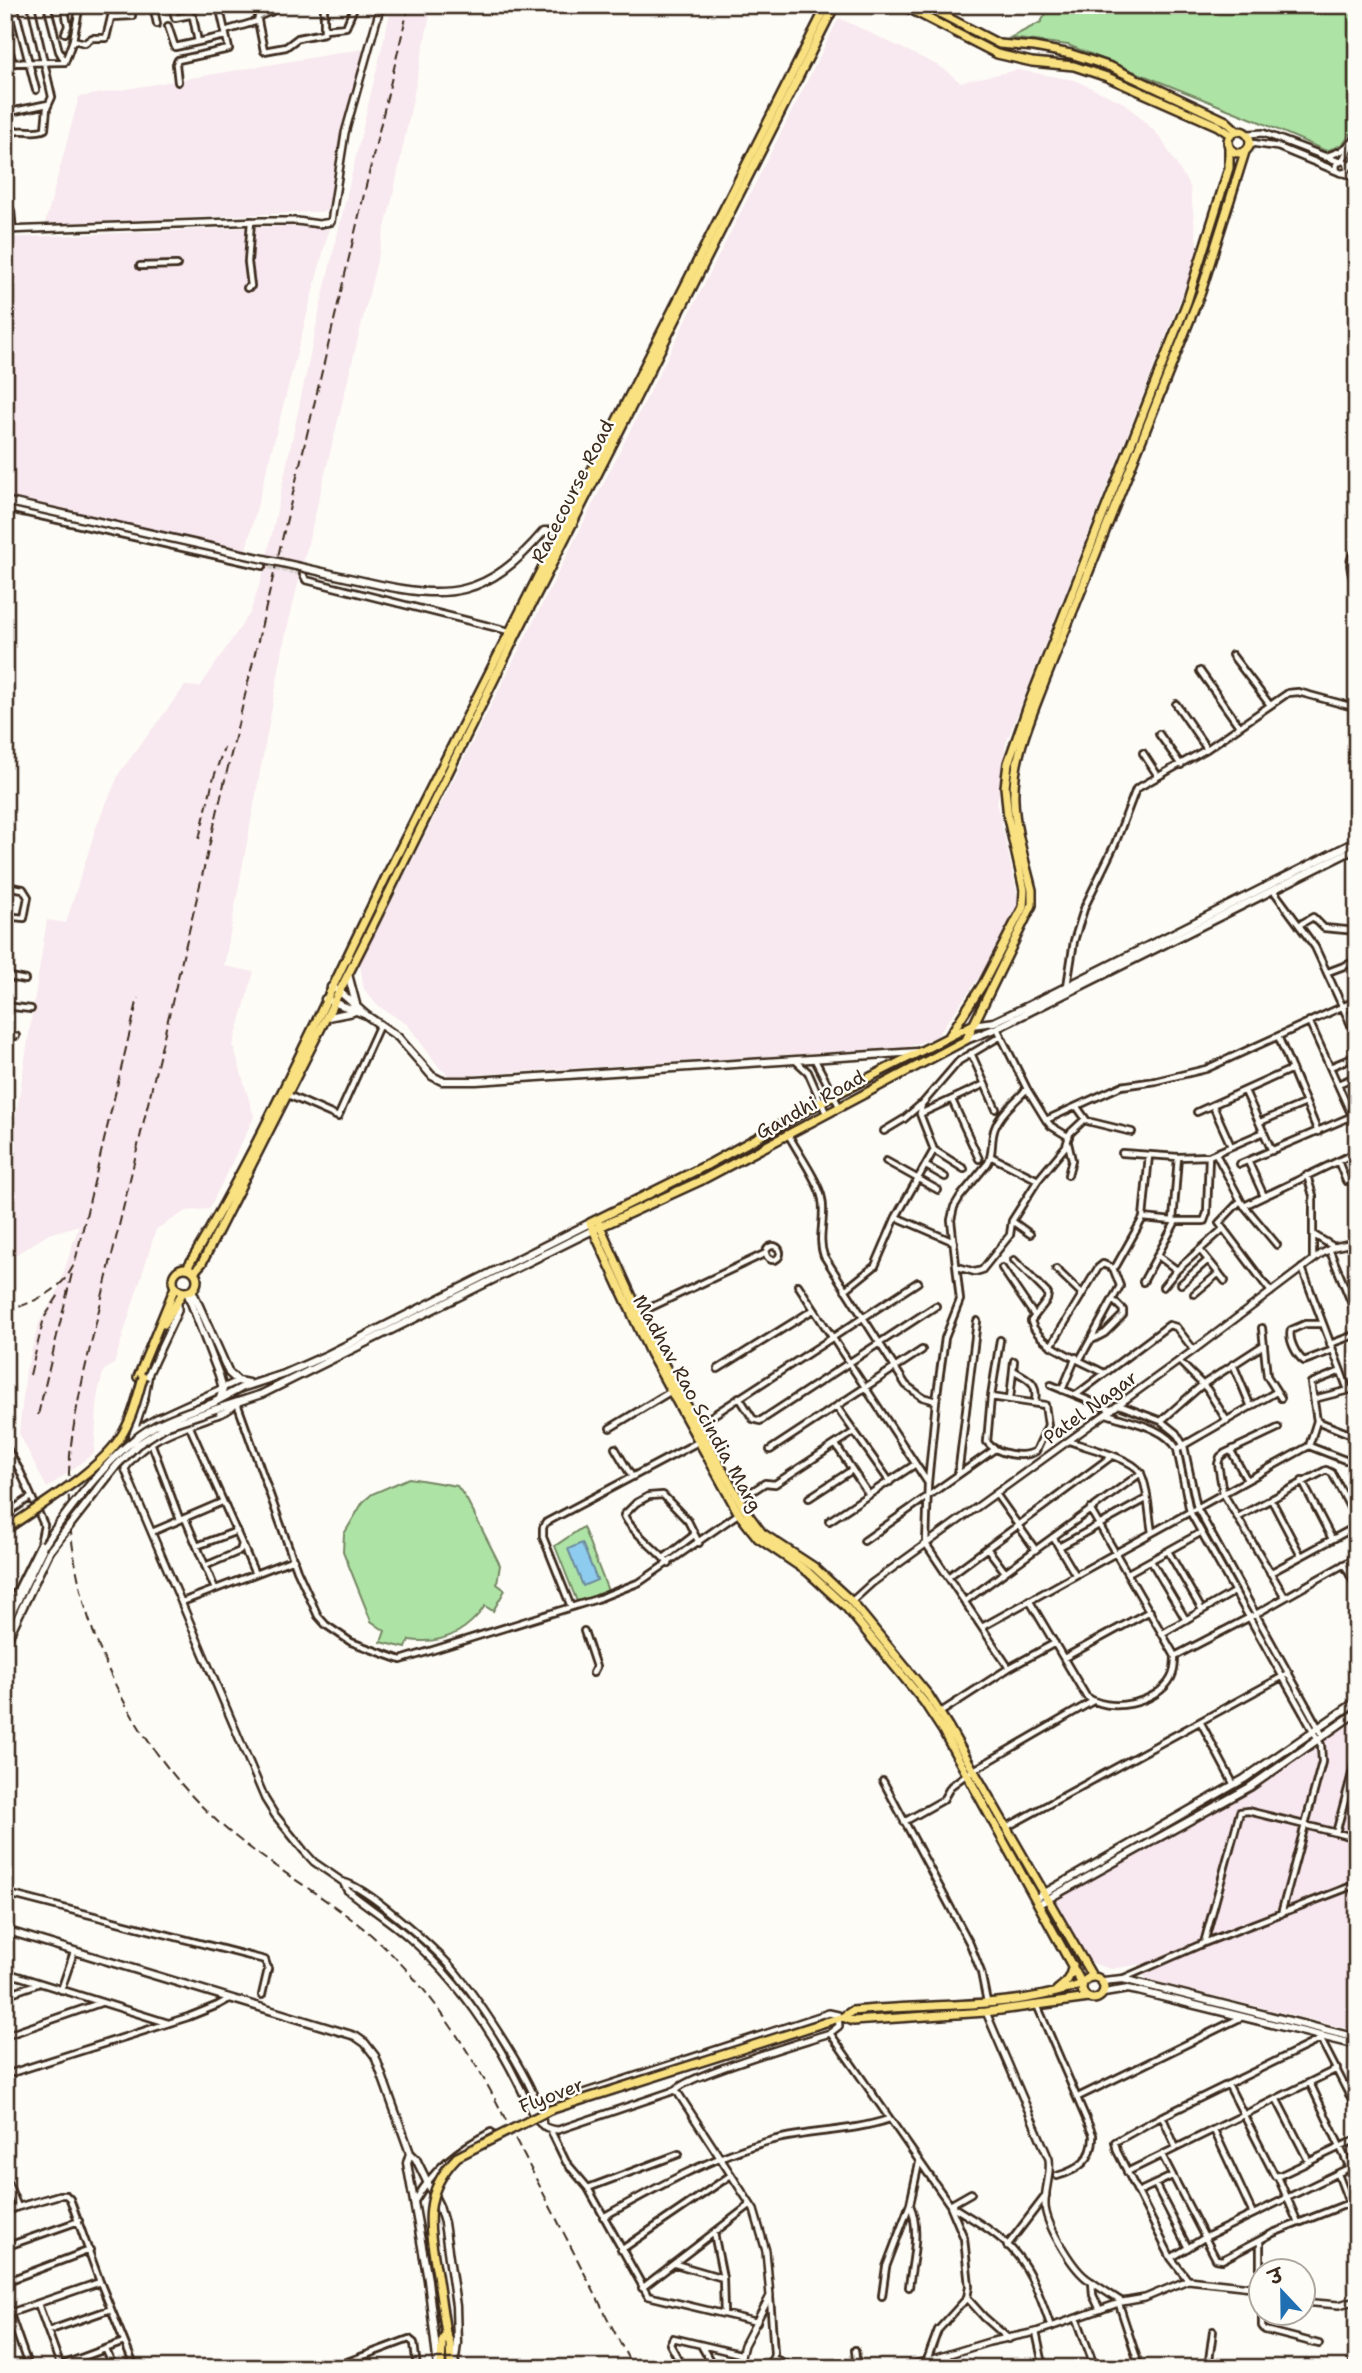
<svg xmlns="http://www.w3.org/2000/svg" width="1362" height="2373" font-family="'Shantell Sans','Playpen Sans Deva',sans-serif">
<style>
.built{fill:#f8e8ef}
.green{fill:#aee3a6;stroke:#748662;stroke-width:2}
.water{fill:#8eccef;stroke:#6d8b9b;stroke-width:2}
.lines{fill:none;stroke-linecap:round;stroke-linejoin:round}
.minor-tunnel{stroke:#d6d2cc;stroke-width:4.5;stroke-dasharray:4.5 2;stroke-linecap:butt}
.minor-casing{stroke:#3b2a1e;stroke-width:10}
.tertiary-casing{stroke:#3b2a1e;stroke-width:10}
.secondary-casing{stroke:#3b2a1e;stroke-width:11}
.primary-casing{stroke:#3b2a1e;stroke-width:12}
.minor{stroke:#fdfcf7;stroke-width:4.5}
.tertiary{stroke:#fdfcf7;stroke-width:5}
.secondary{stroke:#fdfcf7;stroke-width:6}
.primary{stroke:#f9e181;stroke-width:7}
.rail{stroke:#3b2a1e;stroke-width:2;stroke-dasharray:10 5;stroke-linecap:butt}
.secondary-bridge-casing{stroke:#3b2a1e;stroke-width:11;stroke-linecap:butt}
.primary-bridge-casing{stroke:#3b2a1e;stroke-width:12;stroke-linecap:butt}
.secondary-bridge{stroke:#fdfcf7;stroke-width:6}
.primary-bridge{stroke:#f9e181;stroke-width:7}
.labels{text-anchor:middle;stroke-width:5;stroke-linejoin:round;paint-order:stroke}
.street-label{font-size:19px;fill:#3b2a1e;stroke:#fdfcf7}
</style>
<rect width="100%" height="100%" fill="#fdfcf7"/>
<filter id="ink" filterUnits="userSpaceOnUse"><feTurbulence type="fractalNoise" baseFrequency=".0143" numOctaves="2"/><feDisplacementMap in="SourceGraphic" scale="14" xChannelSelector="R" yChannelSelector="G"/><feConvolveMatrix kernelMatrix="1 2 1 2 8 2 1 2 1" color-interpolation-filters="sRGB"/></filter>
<g filter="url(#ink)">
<path class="built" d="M 392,5 L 432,5 L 393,195 L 285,637 L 224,966 L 254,972 L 233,1045 L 254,1117 L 209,1209 L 186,1211 L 156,1229 L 114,1364 L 104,1370 L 98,1392 L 94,1453 L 47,1488 L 19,1433 L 26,1371 L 39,1323 L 57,1293 L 79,1225 L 49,1234 L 5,1261 L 5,1187 L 47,920 L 66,923 L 97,825 L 120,772 L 185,686 L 200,687 L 250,613 L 264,571 L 321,304 Z
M 839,18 L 941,67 L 960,82 L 1018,70 L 1074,80 L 1126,104 L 1160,137 L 1190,187 L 1198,254 L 1006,743 L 997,804 L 1019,902 L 993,958 L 937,1036 L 908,1047 L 450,1076 L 439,1067 L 408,1025 L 377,1005 L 364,989 L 360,964 Z
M 363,49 L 333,211 L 45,224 L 79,97 Z
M 288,226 L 329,229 L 246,549 L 5,499 L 5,238 Z
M 1357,1718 L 1357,2031 L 1146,1979 L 1141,1964 L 1111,1969 L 1092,1963 L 1053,1902 L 1238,1797 Z"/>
<path class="green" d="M 1051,5 L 1357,5 L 1357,126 L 1342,145 L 1326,151 L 1260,122 L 1068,45 L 1010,38 L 1041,22 Z
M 409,1478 L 457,1486 L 467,1500 L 500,1565 L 497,1584 L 505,1590 L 493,1611 L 485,1606 C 466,1633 441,1645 409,1640 L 406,1648 L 381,1642 L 385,1631 L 371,1621 L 343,1551 L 344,1534 L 363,1502 L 372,1494 Z
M 583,1527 L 608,1591 L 578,1604 L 555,1546 Z"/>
<path class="water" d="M 582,1543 L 597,1580 L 583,1586 L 568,1549 Z"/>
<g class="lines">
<path class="minor-tunnel" d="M 263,566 L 303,574"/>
<defs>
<path id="minor" d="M 14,5 L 36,90
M 47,5 L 59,51 L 65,62
M 64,5 L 68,26 L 65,33
M 153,5 L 157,24
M 172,5 L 175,18 L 190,15 L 193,17 L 198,42
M 248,5 L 249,9
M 269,5 L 271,12
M 112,17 L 132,16 L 132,5
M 258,21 L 264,51 L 286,47 L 298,38 L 324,33 L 324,5
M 168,26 L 175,47 L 225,36
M 325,29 L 346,27 L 355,5
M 225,31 L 258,21 L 258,17 L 285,5
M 5,33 L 13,64
M 73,40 L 85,43 L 92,38 L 106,38 L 114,5
M 5,63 L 65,62 L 73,40 L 80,5
M 178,82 L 176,64 L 178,60 L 229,49 L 219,5
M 5,113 L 48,104
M 1343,173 L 1357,177
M 6,200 L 8,184 L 9,135 C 18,126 34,135 45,129 L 47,108 L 52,97 L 31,5
M 6,200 L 11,211 L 13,230
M 140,266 L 177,265
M 247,288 L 251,286 L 248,262 L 251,221
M 5,508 L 263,566
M 1357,550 C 1344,561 1353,576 1357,591
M 303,574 L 306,580 L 509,631
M 1232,655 L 1270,705
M 1200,671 L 1239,726
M 1176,704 L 1207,749
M 1159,734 L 1181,765
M 1143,753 L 1158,776
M 5,886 L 23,889 L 28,897 L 24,918 L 5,916
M 1273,890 L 1315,947 L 1357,1038
M 1299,925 L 1313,917 L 1324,928 L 1357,931
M 1328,972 L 1357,961
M 5,976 L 25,980
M 1067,986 L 1074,941 L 1085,906 L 1115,844 L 1136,789 L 1207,749 L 1288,693 L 1298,692 L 1357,708
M 5,1006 L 31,1009
M 1309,1021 L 1357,1127
M 997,1028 L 1027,1089 L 1046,1120 L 1121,1086 L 1156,1081 L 1206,1069 L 1357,1000
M 5,1035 L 16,1036
M 1278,1036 L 1318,1132
M 971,1053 L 996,1109
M 815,1060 L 839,1106
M 796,1061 L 808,1072 L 826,1113
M 1330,1067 L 1357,1056
M 1338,1084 L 1357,1076
M 1245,1091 L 1272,1151
M 288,1095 L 338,1117 L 380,1024
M 952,1100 L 979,1159
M 1213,1106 L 1231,1146
M 1077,1107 L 1087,1121 L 1132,1132
M 1197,1112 L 1292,1069
M 920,1114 L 985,1084
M 1046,1120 L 1051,1126 L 1069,1137
M 1260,1122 L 1306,1103
M 884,1131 L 904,1119 L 920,1105
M 788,1134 C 797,1151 819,1182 822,1199 C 826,1218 817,1238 824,1256 L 906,1385 L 922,1397 L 936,1401
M 1068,1143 L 1072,1160 L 1068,1175
M 934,1150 L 964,1169
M 1122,1153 L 1178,1157 L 1209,1156 L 1264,1132
M 1216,1154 L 1242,1203 L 1277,1245
M 992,1157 L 1038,1180
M 886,1161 L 938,1190
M 1248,1161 L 1264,1196
M 1338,1161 L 1346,1181
M 1240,1164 L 1357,1114
M 926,1166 L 945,1177
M 1307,1175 L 1313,1196 L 1313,1259
M 1240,1201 L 1219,1223 L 1271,1292
M 1244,1206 L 1357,1152
M 896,1217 L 954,1242
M 1143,1218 L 1173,1221 L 1204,1221 L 1207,1213 L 1209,1156
M 1012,1221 L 1030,1234
M 1173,1221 L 1178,1157
M 1314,1235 L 1334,1247
M766 1253a7 7 0 1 1 14 0a7 7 0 1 1-14 0Z
M 1329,1249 L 1357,1316
M 1200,1250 L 1225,1281
M 1158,1256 L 1177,1270
M 1014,1260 L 1048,1294 L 1047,1300 L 1031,1321 C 1037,1346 1083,1361 1104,1373
M 958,1267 L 975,1272 L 982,1270 L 1010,1235 L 1012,1221 L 1038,1180 L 1066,1146 L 1070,1133 L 1085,1119
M 1002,1268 L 1034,1315
M 1302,1268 L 1348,1390
M 1056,1269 L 1082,1294
M 1143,1282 L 1176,1221
M 1181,1284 L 1208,1260
M 798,1285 L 928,1483
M 1163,1287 L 1177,1270 L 1223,1229
M 845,1290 L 875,1266 L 896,1217 L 934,1150 L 920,1114 L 922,1104 L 959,1061 L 1001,1036
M 1194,1294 L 1219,1273
M 639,1313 L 766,1253
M 1322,1324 L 1305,1324 L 1291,1330 C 1288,1339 1296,1355 1304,1361 L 1333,1350
M 1262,1328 L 1267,1376 L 1281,1398
M 1090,1341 L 1105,1333 L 1123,1315 L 1123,1310 L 1113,1300
M 1330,1344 L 1357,1334
M 1051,1346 L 1098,1268 L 1103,1264 L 1113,1268 L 1116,1266 L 1143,1218 L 1149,1155
M 1080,1359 L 1120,1286 L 1113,1268
M 1179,1361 L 1207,1389 L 1227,1421
M 1233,1364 L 1251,1407
M 718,1369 L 813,1310
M 1013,1370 C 1029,1380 1038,1381 1035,1402
M 1051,1385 L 1112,1410
M 1062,1390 L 1076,1357
M 1076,1395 L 1169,1325 L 1176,1327 L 1194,1350
M 739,1397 L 753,1419 L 760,1421 L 936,1306
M 991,1397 L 1045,1405 L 1048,1425 L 1036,1451 C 1023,1459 996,1454 987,1442 L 991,1397 L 1000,1340
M 1010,1399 L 1014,1361
M 1314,1399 L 1357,1388
M 237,1403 L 297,1570 L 318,1616 L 326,1625 L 351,1642 L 401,1660 L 597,1599 L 640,1582 L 738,1514
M 1119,1405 L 1161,1421 L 1176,1433 L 1184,1446 L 1197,1508 L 1322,1734
M 837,1407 L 890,1482
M 1107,1414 C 1130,1422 1165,1427 1177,1449 L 1190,1512 L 1321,1745 L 1322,1762 L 1281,1914
M 1161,1421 L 1202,1385 L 1262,1346
M 1317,1421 L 1357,1437
M 189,1425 L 242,1544 L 240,1551 L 205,1566
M 698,1425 L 918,1282
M 610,1428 L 673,1390
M 1278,1428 L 1225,1453 L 1220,1457 L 1218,1464 L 1223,1493 L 1285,1597
M 1354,1436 L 1357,1427
M 1069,1441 C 1085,1447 1132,1458 1140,1472 C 1148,1485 1149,1517 1152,1532
M 151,1442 L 180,1520
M 5,1445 L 20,1471 L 44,1525 L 40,1544 L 5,1615
M 836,1445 L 869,1495
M 1309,1446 L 1345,1460 L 1357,1459
M 615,1448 L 632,1477
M 1177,1449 L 1276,1392
M 770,1450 L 922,1350
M 1231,1451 L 1247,1480
M 958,1475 L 977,1321
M 1302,1481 L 1332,1539
M 996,1494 L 1035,1549
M 1344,1496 L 1357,1490
M 809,1498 L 852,1470
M 1271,1499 L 1301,1556
M 739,1500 L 765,1483 L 775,1484 L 854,1432
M 5,1515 L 31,1497
M 1238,1517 L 1326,1470 L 1332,1473 L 1357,1521
M 185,1518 L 215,1589
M 829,1521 L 914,1465
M 152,1532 L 222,1502
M 1053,1537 L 1075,1574
M 864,1541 L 995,1449
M 197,1546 L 237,1531
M 243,1546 L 255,1574
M 1059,1547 L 1146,1499
M 987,1548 L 1005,1572
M 1168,1551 L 1202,1610
M 664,1558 L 694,1535
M 1151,1561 L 1186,1620
M 669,1564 C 657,1550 629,1529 624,1515 L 636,1503 L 649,1496 L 663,1495 L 688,1521 L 699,1543
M 1344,1564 L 1357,1588
M 1128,1573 L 1200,1533
M 1270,1573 L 1357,1526
M 948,1577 L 1112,1456
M 1029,1600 L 1086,1696 C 1108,1714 1157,1704 1171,1678 C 1175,1671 1175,1663 1175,1656 L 1090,1509
M 182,1602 L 294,1559
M 964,1602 L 1141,1473
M 571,1607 L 543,1537 L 543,1528 L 545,1523 L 700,1441
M 982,1627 L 1309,1446 L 1317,1421 L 1311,1383 L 1341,1371
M 584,1631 L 596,1667 L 593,1673
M 1163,1633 L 1234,1592
M 1175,1656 L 1256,1614 L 1357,1557
M 1064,1658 L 1150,1611
M 1009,1668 L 926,1544 L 928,1483 L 936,1401 L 945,1338 L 960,1300 L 951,1220 L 954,1207 L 960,1197 L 988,1163 C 993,1154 991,1145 993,1135 C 996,1116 1015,1102 1027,1089
M 938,1714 L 1009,1668 L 1055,1643
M 1201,1723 L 1234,1785
M 883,1781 L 970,1944 L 981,1972 L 987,2002
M 904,1822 L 943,1800 L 951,1786 L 967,1774 L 1093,1701
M 1007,1827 L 1289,1673
M 1336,1833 L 1357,1755
M 5,1893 L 265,1960 L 268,1969 L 262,1995
M 1204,1943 L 1240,1812 L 1248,1811 L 1357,1838
M 5,1972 L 168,2023
M 1124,1978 L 1204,1943 L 1357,1884
M 61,1990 L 74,1952
M 5,1995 L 37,1984
M 1037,2005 L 1093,2135 C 1094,2160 1078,2170 1057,2176
M 830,2033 L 950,2205 L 964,2238 L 969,2286 L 967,2298
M 5,2036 L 100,2003
M 1319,2036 L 1357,2110
M 5,2075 L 188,2017 L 218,2005 L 229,1999
M 1310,2083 L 1350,2168
M 1228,2084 L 1275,2176 L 1281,2175 L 1357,2139
M 1078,2097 L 1242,2017
M 1277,2100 L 1309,2162
M 1162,2116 L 1176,2148
M 550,2129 L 566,2162 L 588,2188 L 648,2296 L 757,2322
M 1214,2130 L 1253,2214
M 1162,2155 L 1216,2259 L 1222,2260 L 1260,2240
M 1127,2172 L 1337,2069
M 1338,2174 L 1349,2203
M 5,2177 L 18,2207 L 5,2212
M 1278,2177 L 1298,2223
M 1155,2184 L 1188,2248
M 588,2188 L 679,2154
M 1138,2192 L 1172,2176
M 971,2193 L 950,2205 C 972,2219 999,2233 1016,2254 C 1033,2274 1042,2302 1051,2327
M 415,2201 C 434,2168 458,2149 491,2132
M 18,2207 L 59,2195 L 66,2195 L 70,2199 L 100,2282 L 135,2368
M 603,2217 C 657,2187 714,2155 773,2140 C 812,2130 851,2132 889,2119
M 714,2233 L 723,2278 L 724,2314
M 1007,2246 L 1046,2195
M 5,2247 L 79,2221
M 621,2250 L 731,2175
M 1171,2258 L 1204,2238 L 1357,2164
M 675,2264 L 723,2278
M 1188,2280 L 1171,2258 L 1117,2151 L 1115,2142 L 1151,2122 L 1321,2039
M 5,2282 L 90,2250
M 1092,2282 L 1093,2295 L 1100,2310
M 909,2287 C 912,2262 921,2230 910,2205
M 1260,2287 L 1260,2240 L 1273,2233 L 1357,2200
M 642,2288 L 750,2205
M 882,2296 L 886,2267 L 910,2204 L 919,2163
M 5,2300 L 29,2368
M 38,2304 L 61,2367
M 1119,2304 L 1140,2368
M 10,2313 L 100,2282
M 1262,2314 L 1262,2326 L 1265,2330 L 1319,2344
M 1077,2319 L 1095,2368
M 48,2331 L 111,2309
M 1036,2332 L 1043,2364 L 1047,2368
M 701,2345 L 714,2368
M 106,2350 L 114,2368
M 855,2350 L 857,2368
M 947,2355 L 951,2368
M 773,2358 L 796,2368
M 927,2360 L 938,2330 L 967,2298 L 984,2317 L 1009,2339
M 54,2368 L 124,2342
M 331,2368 L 409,2339 L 414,2343 L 417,2368
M 683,2368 L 670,2344 L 673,2338 L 740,2354
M 765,2368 L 773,2358 L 774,2353 L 770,2297
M 1208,2368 L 1213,2331
M 1353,2368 L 1353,2362"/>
<path id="tertiary" d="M 1248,134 L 1263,133 L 1340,162
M 1251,143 L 1278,147 L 1339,172
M 1325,157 L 1341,151 L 1353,142
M1336 167a6 6 0 1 1 12 0a6 6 0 1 1-12 0Z
M 1342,161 L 1357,135
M 1348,168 L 1357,158
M 5,230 L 261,221 L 297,221 L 319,224 L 331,222 L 345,133 L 381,5
M 135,1431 L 157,1418 L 238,1381
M 130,1443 L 145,1397 L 149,1373 L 178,1311 L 178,1302
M 125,1455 L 125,1469 L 131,1484 L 265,1799 L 275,1815 L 304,1851 L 314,1862 L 343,1882 L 347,1890 C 366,1906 388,1919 407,1936 C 455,1977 491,2028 519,2085 C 530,2105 532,2129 558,2130 L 676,2090
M 125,1469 C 143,1439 177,1430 208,1418 C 219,1414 229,1412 237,1403
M 851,1602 L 872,1583 L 1194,1350 L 1321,1254 L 1334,1247 L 1357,1242
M 343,1882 C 367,1887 434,1948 452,1968 C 476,1996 542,2092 543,2126
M 986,2012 L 1049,2159 C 1051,2175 1045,2188 1045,2203 C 1044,2222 1071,2266 1086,2278 C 1097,2286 1110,2294 1122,2302 L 1145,2298 L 1188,2280 L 1260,2288
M 531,2110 L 829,2013 L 838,2015 L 839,2026 L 830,2033 C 805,2041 686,2076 676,2090 L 754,2210 L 766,2251 L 770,2296 L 744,2345 L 738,2368
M 1302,2302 L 1339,2305 L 1357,2300
M 903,2368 L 989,2342 L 1036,2332 L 1122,2302"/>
<path id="secondary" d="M 367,582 C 449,601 487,598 544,531 L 562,531
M 348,974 L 356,1004
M 331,987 L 339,991 L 366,1015 L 398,1037 L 432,1076 L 442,1081 L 476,1081 L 917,1052
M 325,999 L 364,1014
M 328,1017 L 353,1012
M 972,1025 L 994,1022 L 1030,1005 L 1357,841
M 966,1040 L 997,1028 L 1357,848
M 192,1290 L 229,1373 L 238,1381 L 248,1383
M 187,1292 L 219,1375 L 223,1389 L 220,1398
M 213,1403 L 241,1388 L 284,1374 L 329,1354 L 590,1223
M 216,1409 L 262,1394 L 593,1230
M 5,1626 L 45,1544
M 5,1644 L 49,1552
M 1036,1898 L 1244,1779 L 1357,1701
M 1039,1904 L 1250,1787 L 1357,1712
M 5,1930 L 355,2036 L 365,2043 L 375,2056 L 410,2153 L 416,2159 L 439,2206 L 444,2223 L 456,2306 L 457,2343 L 454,2368
M 1103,1981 L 1123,1979 L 1357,2038
M 1104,1993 L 1128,1989 L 1138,1991 L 1357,2045
M 410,2153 L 407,2163 L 428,2280 L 438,2368"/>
<path id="primary" d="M 902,5 L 997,54 L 1032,62 L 1074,66 L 1107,77 L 1218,126 L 1231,135
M 924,5 L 999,44 L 1034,47 L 1071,54 L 1111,67 L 1226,121 L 1237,131
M1228 142a11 11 0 1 1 22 0a11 11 0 1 1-22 0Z
M 950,1035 L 983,984 L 1023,907 L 1024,890 L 1008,818 L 1005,787 L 1008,763 L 1029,703 L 1187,302 L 1229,168 L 1229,146
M 599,1224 L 656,1350 L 745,1510 L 762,1533 L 814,1567 L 851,1601 L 929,1696 L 948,1726 L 1092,1976
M 593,1230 L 702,1180 L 966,1040 L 1032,905 L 1032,890 C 1025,861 1015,830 1014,800 C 1012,759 1031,718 1045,681 L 1201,292 L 1245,152
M173 1280a12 12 0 1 1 24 0a12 12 0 1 1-24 0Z
M 187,1268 C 268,1134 329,989 400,849 C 542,568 685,287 827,5
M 194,1272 L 202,1263 L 371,929 L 517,633 L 835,5
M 164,1324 L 183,1292
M 138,1377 L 175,1287
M1082 1988a11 11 0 1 1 22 0a11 11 0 1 1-22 0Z
M 1057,1990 C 1067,1983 1070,1977 1073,1965
M 843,2017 L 853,2021 L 986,2012 L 1089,1998
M 826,2022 L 843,2017 L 852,2011 C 924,2003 1015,2010 1082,1984 L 943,1731 L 924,1702 L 846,1607 L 808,1572 L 758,1538 L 739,1514 L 650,1353 L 590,1223 L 709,1164 L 833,1096 L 972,1025
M 446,2333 L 450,2343 L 451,2368
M 441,2368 L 442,2342 L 446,2333"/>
</defs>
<use href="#minor" class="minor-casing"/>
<use href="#tertiary" class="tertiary-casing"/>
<use href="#secondary" class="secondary-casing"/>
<use href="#primary" class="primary-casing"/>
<use href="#minor" class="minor"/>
<use href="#tertiary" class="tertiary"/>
<use href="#secondary" class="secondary"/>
<use href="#primary" class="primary"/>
<path class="rail" d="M 409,5 L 84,1373 C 79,1397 74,1421 71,1445 C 56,1585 115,1727 217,1821 C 260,1860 312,1888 358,1924 C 417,1971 458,2032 494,2097 L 633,2368
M 199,839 L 213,780 L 224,747
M 5,1312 C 34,1301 62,1293 75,1262 L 138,998
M 30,1375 L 44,1318 L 60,1293
M 38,1415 L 72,1273"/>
<defs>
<path id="secondary-bridge" d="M 5,501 L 367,582
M 45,1544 C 68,1509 117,1446 153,1427 C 172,1416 193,1410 213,1403
M 49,1552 L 117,1465 L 137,1445 L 168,1425 L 216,1409"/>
<path id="primary-bridge" d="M 5,1530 C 39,1506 99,1471 120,1438 C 132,1420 137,1398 143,1377
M 446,2333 C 443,2314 440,2294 437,2274 C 429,2227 421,2194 457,2157 L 550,2110 L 826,2022"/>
</defs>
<use href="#secondary-bridge" class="secondary-bridge-casing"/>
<use href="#primary-bridge" class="primary-bridge-casing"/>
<use href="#secondary-bridge" class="secondary-bridge"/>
<use href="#primary-bridge" class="primary-bridge"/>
</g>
</g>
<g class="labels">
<g class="street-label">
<text transform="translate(572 491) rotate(-63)" y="7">Racecourse Road</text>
<text transform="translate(810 1104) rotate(-29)" y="7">Gandhi Road</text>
<text transform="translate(698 1403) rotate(61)" y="7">Madhav Rao Scindia Marg</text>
<text transform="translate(1090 1407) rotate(-36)" y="7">Patel Nagar</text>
<text transform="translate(551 2095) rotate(-21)" y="7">Flyover</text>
</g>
</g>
<rect width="1362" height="2373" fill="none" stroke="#fdfcf7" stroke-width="28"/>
<rect x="14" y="14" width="1334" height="2345" fill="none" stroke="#3b2a1e" stroke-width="2.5" filter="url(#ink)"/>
<g transform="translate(1282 2292) rotate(338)"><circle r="33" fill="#fdfcf7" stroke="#afa8a0" stroke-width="2"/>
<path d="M0-5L12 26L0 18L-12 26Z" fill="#1f6fb2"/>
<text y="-10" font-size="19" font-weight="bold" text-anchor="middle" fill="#3b2a1e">उ</text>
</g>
</svg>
